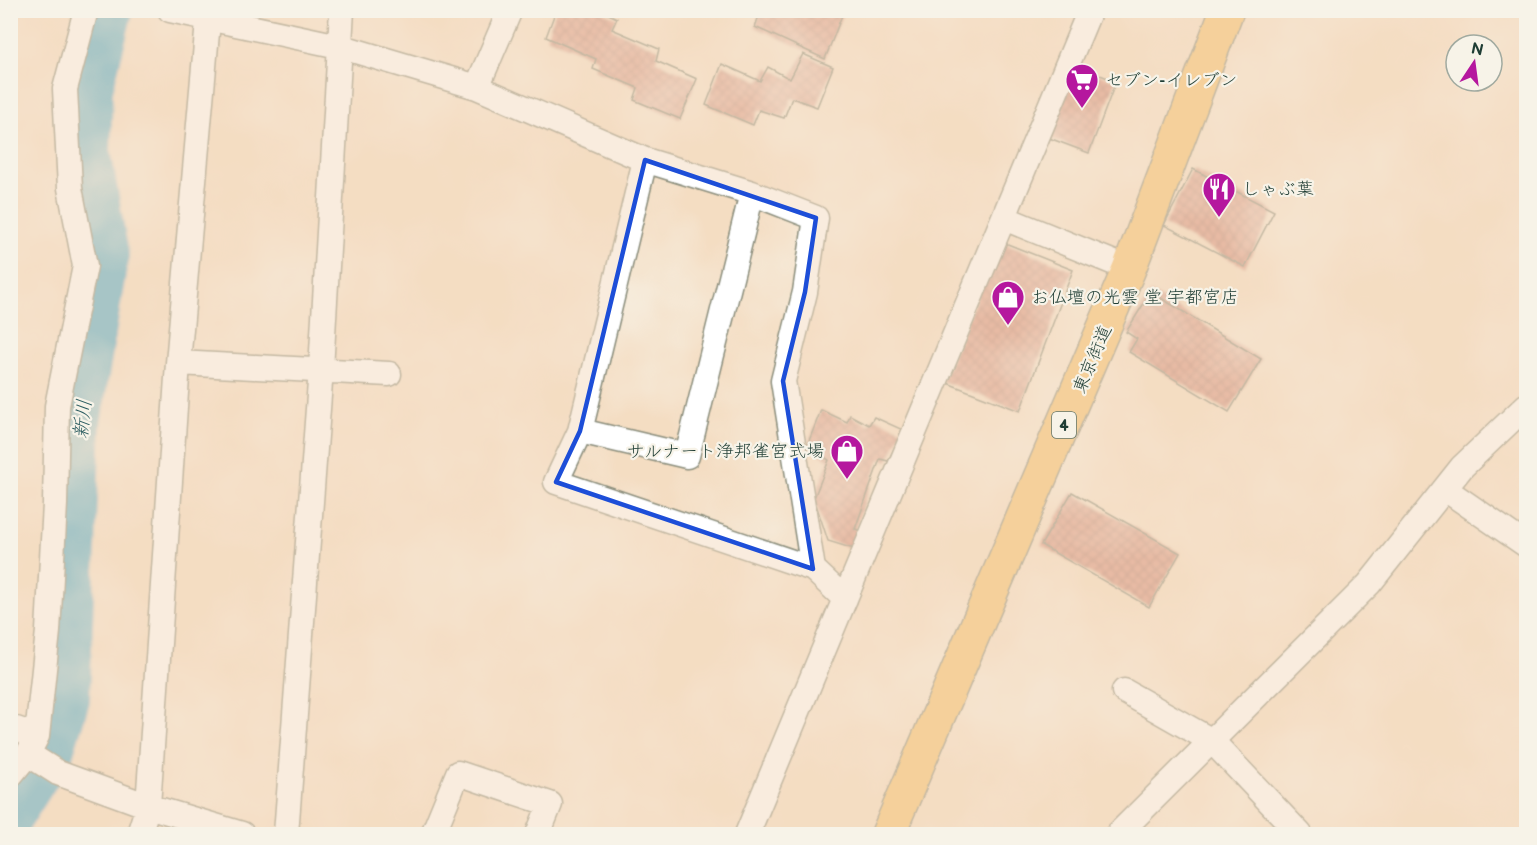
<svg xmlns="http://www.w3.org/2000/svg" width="1537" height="845" font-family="'Balsamiq Sans','Klee One',sans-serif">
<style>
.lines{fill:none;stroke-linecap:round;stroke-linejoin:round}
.river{stroke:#4aa9c9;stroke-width:44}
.building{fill:url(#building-cross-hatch)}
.minor-casing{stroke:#8a8d7b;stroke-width:27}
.trunk-casing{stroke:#8a8d7b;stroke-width:36}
.minor{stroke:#fff;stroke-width:24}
.trunk{stroke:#f5c16b;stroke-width:33}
.marked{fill:none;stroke:#1d4ed8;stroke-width:4.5;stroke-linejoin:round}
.labels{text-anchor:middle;stroke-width:4.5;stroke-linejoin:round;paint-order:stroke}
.shield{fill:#f7f3e8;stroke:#60746a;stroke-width:1.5}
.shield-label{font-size:16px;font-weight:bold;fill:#1f3d34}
.poi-label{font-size:18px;fill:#1f3d34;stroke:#f7f3e8;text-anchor:start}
.street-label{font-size:18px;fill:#1f3d34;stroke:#f7f3e8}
.water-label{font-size:20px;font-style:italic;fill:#2c5d61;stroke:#f7f3e8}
</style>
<defs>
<pattern id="building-cross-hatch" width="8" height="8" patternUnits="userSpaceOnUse" patternTransform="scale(1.5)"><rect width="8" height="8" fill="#d9927f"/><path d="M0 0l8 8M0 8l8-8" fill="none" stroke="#af7869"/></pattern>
</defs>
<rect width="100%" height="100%" fill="#f7f3e8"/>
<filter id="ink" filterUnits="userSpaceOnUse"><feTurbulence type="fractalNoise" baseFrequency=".0167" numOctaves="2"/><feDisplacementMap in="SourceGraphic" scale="12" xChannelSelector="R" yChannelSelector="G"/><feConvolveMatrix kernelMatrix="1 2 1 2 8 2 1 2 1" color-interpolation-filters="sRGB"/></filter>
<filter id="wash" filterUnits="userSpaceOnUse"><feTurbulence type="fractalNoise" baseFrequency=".008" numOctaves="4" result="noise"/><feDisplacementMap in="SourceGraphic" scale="24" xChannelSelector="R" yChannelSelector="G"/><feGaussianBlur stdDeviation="1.35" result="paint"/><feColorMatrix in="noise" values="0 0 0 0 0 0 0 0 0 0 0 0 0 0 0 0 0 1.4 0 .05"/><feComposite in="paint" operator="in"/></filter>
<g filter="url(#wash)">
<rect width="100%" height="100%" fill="#f4ddc2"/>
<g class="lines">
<path class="river" d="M 10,819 L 51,754 L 68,699 L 79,423 L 107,255 L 89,151 L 91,89 L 111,10"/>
</g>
<g id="blocks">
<path class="building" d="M 556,10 L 600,10 L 617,18 L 612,29 L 659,49 L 656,61 L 697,79 L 680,119 L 634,100 L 638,88 L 593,69 L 596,59 L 546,37 Z
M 761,10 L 844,10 L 825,59 L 755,27 Z
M 803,54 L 833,67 L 817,107 L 792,98 L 784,118 L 759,110 L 753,125 L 706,105 L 722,64 L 760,81 L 768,67 L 790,79 Z
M 1076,66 L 1116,81 L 1089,153 L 1049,138 Z
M 1193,169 L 1274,211 L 1245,267 L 1164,225 Z
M 1000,241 L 1073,270 L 1020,411 L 942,381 Z
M 1151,292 L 1261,359 L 1229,412 L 1129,352 L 1137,339 L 1126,332 Z
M 821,410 L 847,422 L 850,415 L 869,425 L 874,417 L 903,430 L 888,461 L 880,459 L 855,529 L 869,533 L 861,551 L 828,541 L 814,498 L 829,460 L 807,446 Z
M 1072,492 L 1180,553 L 1149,607 L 1041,545 Z"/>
</g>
</g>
<g filter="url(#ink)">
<use href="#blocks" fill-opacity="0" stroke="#8a8d7b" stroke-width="1.5"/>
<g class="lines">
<defs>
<path id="minor" d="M 170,10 L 339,46 L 477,87 L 510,10
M 477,87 L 645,160 L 752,193 L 816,218 L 805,292 L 783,381 L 813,569 L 845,599
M 645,160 L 580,431 L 556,482 L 813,569
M 1004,218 L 1129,269
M 178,363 L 389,374
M 580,431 L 687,456 L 752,193
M 1445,489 L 1526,545
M 1124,691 L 1212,741 L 1300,834
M 10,727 L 37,736
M 28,754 L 58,773 L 148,806 L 242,834
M 10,776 L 28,754 L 37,736 L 48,631 L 55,504 L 57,406 L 85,266 L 70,188 L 65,89 L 86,10
M 139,834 L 148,806 L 178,363 L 209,10
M 286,834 L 321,369 L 342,10
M 433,834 L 458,773 L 550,804 L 538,834
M 747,834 L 1090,10
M 1118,834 L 1369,584 L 1462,467 L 1526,406"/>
<path id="trunk" d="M 888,834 L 1129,269 L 1227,10"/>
</defs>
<use href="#minor" class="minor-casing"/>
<use href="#trunk" class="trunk-casing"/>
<use href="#minor" class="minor"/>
<use href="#trunk" class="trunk"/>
</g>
</g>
<path d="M0 0H1537V845H0ZM 645,160 L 816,218 L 805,292 L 783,381 L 813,569 L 556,482 L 580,431 Z" fill="#f4ddc2" fill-opacity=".55" fill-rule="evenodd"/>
<path class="marked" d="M 645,160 L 816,218 L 805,292 L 783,381 L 813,569 L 556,482 L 580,431 Z"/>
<defs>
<symbol id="supermarket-pin" viewBox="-11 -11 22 30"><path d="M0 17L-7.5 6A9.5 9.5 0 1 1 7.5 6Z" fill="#b5179e" stroke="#f7f3e8"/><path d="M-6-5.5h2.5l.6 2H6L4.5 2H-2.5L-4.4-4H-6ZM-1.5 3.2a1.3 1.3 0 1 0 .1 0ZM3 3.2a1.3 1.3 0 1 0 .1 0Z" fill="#fff"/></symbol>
<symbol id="restaurant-pin" viewBox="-11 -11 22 30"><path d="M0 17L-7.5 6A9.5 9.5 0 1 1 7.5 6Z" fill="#b5179e" stroke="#f7f3e8"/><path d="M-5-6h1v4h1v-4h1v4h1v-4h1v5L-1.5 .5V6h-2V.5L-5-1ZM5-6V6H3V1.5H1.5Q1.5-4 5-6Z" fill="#fff"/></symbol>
<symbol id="shop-pin" viewBox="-11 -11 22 30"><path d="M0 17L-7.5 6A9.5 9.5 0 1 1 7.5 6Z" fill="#b5179e" stroke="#f7f3e8"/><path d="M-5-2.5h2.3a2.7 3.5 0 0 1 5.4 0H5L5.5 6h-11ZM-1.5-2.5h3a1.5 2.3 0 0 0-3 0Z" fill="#fff"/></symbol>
</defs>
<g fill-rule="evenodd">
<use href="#supermarket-pin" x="1063" y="61" width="38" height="52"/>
<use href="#restaurant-pin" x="1200" y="170" width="38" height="52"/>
<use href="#shop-pin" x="989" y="278" width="38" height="52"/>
<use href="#shop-pin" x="828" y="432" width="38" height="52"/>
</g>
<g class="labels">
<rect class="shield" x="1052" y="412" width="24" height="26" rx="4.5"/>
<g class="shield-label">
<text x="1064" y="431">4</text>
</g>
<g class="poi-label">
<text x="1105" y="86">セブン-イレブン</text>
<text x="1242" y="195">しゃぶ葉</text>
<text x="1031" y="303">お仏壇の光雲 堂 宇都宮店</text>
<text x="824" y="457" text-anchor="end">サルナート浄邦雀宮式場</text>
</g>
<g class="street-label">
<text transform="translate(1092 359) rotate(-67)" y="6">東京街道</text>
</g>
<g class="water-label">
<text transform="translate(82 419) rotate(-84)" y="7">新川</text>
</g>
</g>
<rect width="1537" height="845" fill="none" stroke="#f7f3e8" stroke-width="36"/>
<g transform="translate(1474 63) rotate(13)"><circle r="28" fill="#f7f3e8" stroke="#a1aaa0" stroke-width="1.5"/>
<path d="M0-4.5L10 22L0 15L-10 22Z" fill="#b5179e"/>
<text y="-9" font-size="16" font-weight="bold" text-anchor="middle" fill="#1f3d34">N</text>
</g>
</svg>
